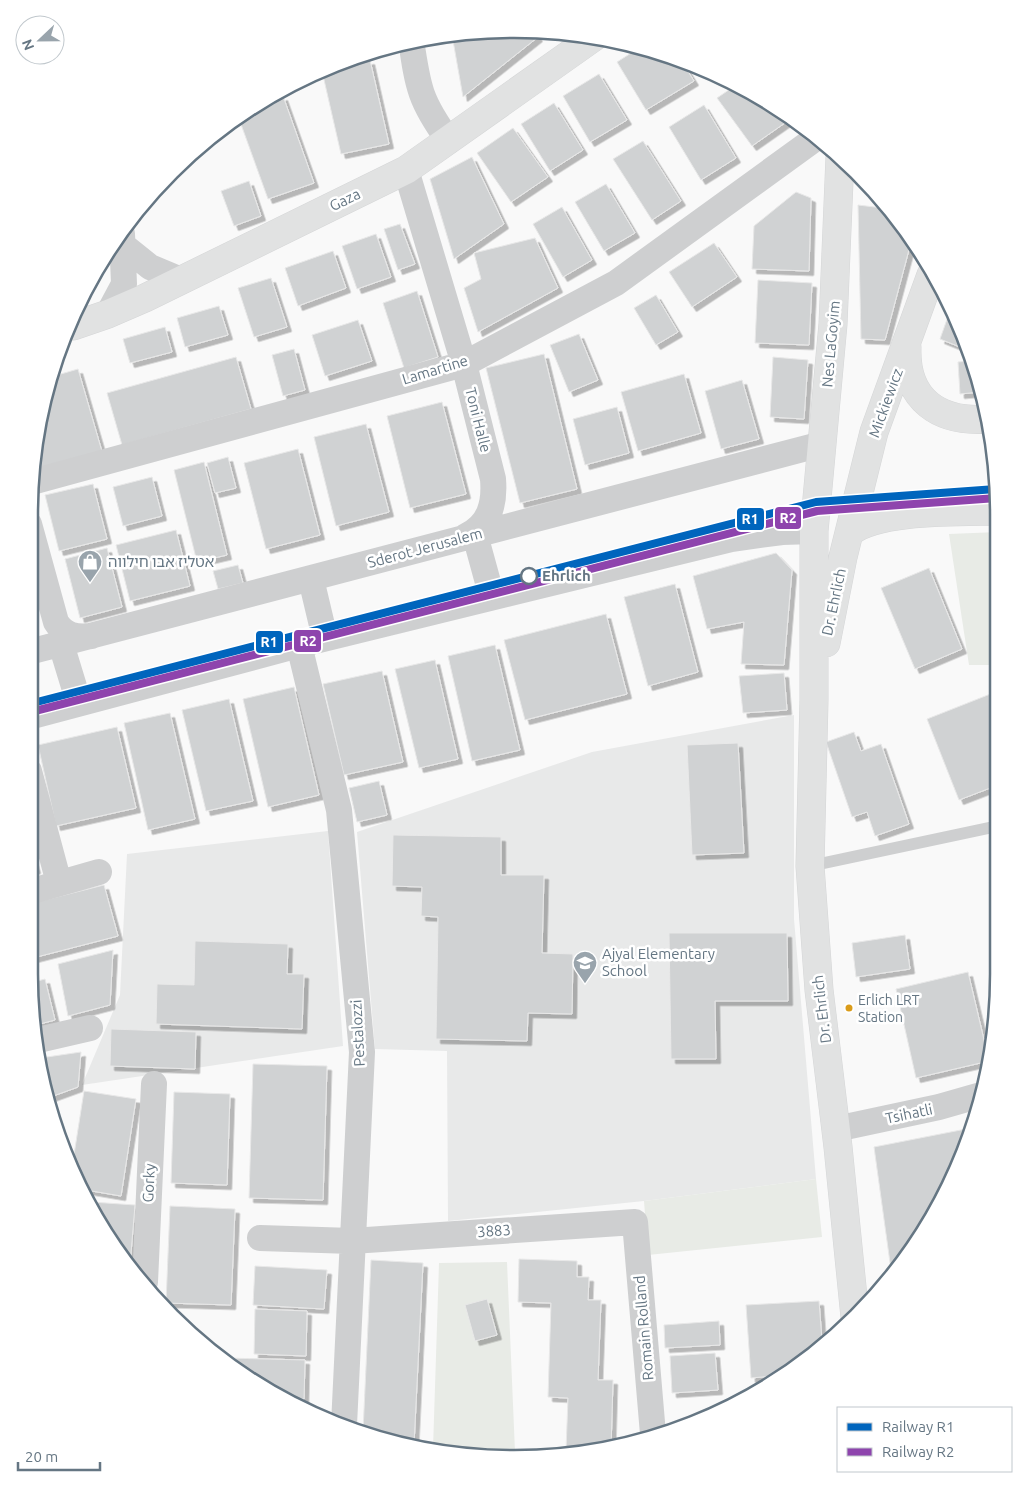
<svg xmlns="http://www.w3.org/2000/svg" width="1027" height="1487" font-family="Ubuntu,'Noto Sans Hebrew',sans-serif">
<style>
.built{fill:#e8e9e9}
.green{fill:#e8ebe6}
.building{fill:#d0d2d3;stroke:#e8e8e8;filter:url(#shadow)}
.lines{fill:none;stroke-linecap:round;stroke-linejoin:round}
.secondary-casing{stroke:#d5d6d7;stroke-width:29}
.lane{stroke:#cecfd0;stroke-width:12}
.street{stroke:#cecfd0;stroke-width:26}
.secondary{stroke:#e1e2e2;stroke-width:28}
.rail-1-casing{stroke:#fff;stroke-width:11}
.rail-2-casing{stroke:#fff;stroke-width:11}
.rail-1{stroke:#0065bd;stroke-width:8}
.rail-2{stroke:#8e44ad;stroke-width:8}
.stop-dot{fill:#fff;stroke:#657683;stroke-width:2.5}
.bus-dot{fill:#da9c1a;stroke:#fff;stroke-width:2}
.labels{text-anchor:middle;stroke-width:5;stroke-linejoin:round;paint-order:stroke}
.bus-label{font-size:14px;fill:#657683;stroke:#fff;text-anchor:start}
.street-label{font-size:15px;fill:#657683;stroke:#fff}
.poi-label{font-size:15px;fill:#657683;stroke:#fff;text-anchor:start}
.stop-label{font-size:15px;font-weight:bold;fill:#657683;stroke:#fff;text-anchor:start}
.rim{fill:none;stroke:#657683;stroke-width:2.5}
.line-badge{stroke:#fff;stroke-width:2}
.badge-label{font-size:14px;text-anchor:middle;font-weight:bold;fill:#fff}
</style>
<defs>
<filter id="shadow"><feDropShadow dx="4.5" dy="4.5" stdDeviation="0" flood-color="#0004"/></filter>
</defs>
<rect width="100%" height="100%" fill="#f9f9f9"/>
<path class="built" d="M 794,715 L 794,919 L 816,1179 L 644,1201 L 448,1221 L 447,1051 L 375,1049 L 357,832 L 592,752 Z
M 328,831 L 343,1046 L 82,1085 L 120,995 L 127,854 Z"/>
<path class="green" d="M 998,532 L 998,665 L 969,665 L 949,534 Z
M 816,1179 L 822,1237 L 648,1255 L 644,1201 Z
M 507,1262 L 515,1452 L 451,1454 L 433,1449 L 439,1263 Z"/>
<path class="building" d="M 514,29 L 533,31 L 538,37 L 463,97 L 452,35 Z
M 639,48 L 681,60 L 694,81 L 646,110 L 617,62 Z
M 370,60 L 389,144 L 341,154 L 322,71 Z
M 599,74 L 627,120 L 590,142 L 563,96 Z
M 736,85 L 783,111 L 792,118 L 752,146 L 717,98 Z
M 283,96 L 314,183 L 268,199 L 238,116 L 247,109 Z
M 554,103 L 583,150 L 550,171 L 521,124 Z
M 704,105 L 736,158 L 701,180 L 669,127 Z
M 513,128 L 548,177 L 511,202 L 477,153 Z
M 643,141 L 681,201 L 652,220 L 613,159 Z
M 472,157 L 504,224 L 454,259 L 430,179 Z
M 249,181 L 261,216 L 234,226 L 221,191 Z
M 606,184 L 635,233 L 604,251 L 575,202 Z
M 796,192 L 811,198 L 809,271 L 752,269 L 754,226 Z
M 858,205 L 883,208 L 910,246 L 885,340 L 861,339 Z
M 562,207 L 592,260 L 563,277 L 533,224 Z
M 400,224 L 415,264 L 398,270 L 384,229 Z
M 376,234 L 391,277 L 357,289 L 342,246 Z
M 535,238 L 558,288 L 478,332 L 464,288 L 481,279 L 474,253 Z
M 714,243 L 737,277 L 692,307 L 669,272 Z
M 333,251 L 346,288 L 298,306 L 285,268 Z
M 271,278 L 287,327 L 254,337 L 238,288 Z
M 758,280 L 812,283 L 809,345 L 755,343 Z
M 417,291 L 438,357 L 404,368 L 383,303 Z
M 656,295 L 678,332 L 656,345 L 634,308 Z
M 219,306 L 228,335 L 185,347 L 177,318 Z
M 951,308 L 965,349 L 940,339 Z
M 358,320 L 372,361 L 325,376 L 312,335 Z
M 165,327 L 172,352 L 130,363 L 123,339 Z
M 579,334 L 598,380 L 569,392 L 550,345 Z
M 294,349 L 305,390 L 283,396 L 272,355 Z
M 544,354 L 577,489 L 520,503 L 486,368 Z
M 236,357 L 251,409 L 122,445 L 107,393 Z
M 773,357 L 808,360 L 804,419 L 770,417 Z
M 969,361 L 980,392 L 960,394 L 958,362 Z
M 78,369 L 103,455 L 38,474 L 34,460 L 38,419 L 54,376 Z
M 684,374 L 701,433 L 638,451 L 621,392 Z
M 742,380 L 759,439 L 721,449 L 705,391 Z
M 442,402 L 466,494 L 410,508 L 387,416 Z
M 617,407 L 629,453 L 585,465 L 573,419 Z
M 366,424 L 389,512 L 336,526 L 314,437 Z
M 298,449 L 320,535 L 266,549 L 244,463 Z
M 228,457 L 236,488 L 215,493 L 207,463 Z
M 204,462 L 227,555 L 197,562 L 174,470 Z
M 152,477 L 162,516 L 123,526 L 113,487 Z
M 93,484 L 107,539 L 59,551 L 45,495 Z
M 176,530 L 190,586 L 130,601 L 116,545 Z
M 107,548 L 122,607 L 80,618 L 65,559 Z
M 776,553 L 792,570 L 784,665 L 741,664 L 744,622 L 707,629 L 693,576 Z
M 238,565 L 243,583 L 218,589 L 213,571 Z
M 929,568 L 962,649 L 915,669 L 881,588 Z
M 29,579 L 35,604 L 29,606 Z
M 675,584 L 698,672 L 648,686 L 624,597 Z
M 606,614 L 627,694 L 525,720 L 504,640 Z
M 495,645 L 520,750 L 472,761 L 448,656 Z
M 435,660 L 458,759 L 419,768 L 395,669 Z
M 382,671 L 403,762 L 344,775 L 323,684 Z
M 784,673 L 787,710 L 743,713 L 739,676 Z
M 294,687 L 319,795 L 268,807 L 243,699 Z
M 998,691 L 998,785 L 959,800 L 927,719 Z
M 229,699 L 253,801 L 206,811 L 182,710 Z
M 170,713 L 195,819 L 148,830 L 124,723 Z
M 117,727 L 136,808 L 56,826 L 38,745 Z
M 854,732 L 861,751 L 881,744 L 909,824 L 875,836 L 867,812 L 852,817 L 826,742 Z
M 738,743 L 744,853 L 692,855 L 687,745 Z
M 379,781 L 387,815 L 357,822 L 349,788 Z
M 393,835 L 501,837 L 501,875 L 544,875 L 542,953 L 573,954 L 572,1014 L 528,1013 L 527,1041 L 436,1039 L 438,917 L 421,916 L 422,887 L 392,886 Z
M 29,845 L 36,869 L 29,871 Z
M 104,885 L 118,936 L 29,959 L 29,904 Z
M 669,933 L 787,933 L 788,1001 L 715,1001 L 716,1059 L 671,1059 Z
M 905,935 L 910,969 L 856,977 L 852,943 Z
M 195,941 L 288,944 L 287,974 L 304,974 L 302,1029 L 156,1024 L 157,984 L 194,985 Z
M 113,950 L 110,1005 L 68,1016 L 58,964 Z
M 968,972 L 989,1061 L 916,1078 L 896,989 Z
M 45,979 L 55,1020 L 36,1025 L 30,983 Z
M 111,1029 L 196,1032 L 195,1069 L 110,1066 Z
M 81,1052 L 78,1087 L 45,1099 L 40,1058 Z
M 253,1064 L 327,1066 L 323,1200 L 249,1198 Z
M 84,1091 L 136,1099 L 121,1196 L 86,1190 L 73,1161 Z
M 174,1092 L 230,1094 L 227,1185 L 171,1183 Z
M 971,1128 L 961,1159 L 916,1243 L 895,1269 L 891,1270 L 874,1147 Z
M 92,1202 L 135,1205 L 130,1265 L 110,1243 Z
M 170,1206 L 235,1209 L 231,1305 L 166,1303 Z
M 519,1259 L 577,1261 L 577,1277 L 589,1277 L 588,1300 L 601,1300 L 598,1380 L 613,1380 L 611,1448 L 566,1450 L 568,1398 L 548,1397 L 551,1303 L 518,1302 Z
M 371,1260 L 423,1263 L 414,1444 L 363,1431 Z
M 255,1266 L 327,1270 L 324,1309 L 253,1305 Z
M 487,1299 L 497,1335 L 475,1341 L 465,1305 Z
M 819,1301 L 822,1341 L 773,1376 L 751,1378 L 746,1305 Z
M 255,1309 L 307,1311 L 306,1356 L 254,1354 Z
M 719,1321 L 720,1345 L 665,1348 L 664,1325 Z
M 715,1353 L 718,1390 L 672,1393 L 670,1356 Z
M 226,1358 L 305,1360 L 304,1399 L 291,1399 Z"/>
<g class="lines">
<defs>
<path id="secondary" d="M 840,157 L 833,324 L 814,531 L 814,700 L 810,866 L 819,990 L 838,1147 L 855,1317
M 73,326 L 108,314 L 145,298 L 406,170 L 594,37
M 907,347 C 905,400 939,423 989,419
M 849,533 C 876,509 961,512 998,511
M 826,643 L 843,557 L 874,432 L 931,275"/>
</defs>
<use href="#secondary" class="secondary-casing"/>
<path class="lane" d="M 810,866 L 998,826"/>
<path class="street" d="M 411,40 C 418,88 420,101 449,141
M 406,170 L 464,364 L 493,479 C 495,503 490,525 466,536
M 124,246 L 150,267 L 181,280
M 108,314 L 124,284 L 122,234
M 32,482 L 464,364 L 616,283 L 816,138
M 29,524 L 56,622 C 64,635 76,638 91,636
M 475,535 L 492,597
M 311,579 L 325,638
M 61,644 L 79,703
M 299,645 L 339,810 L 362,1052 L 344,1425
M 29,652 L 822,444
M 29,717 L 299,645 L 731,539 L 782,532 L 814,531
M 29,771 L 59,883
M 29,892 L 99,872
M 38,1040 L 90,1028
M 836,1129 L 939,1107 L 981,1095
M 260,1238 L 352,1241 L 635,1222 L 653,1434
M 145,1282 L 154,1084"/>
<use href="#secondary" class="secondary"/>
<defs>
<path id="rail-1" d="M 29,704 L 816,502 L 996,489"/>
<path id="rail-2" d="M 31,712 L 817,511 L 997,498"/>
</defs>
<use href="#rail-1" class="rail-1-casing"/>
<use href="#rail-2" class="rail-2-casing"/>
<use href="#rail-1" class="rail-1"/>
<use href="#rail-2" class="rail-2"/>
</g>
<defs>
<symbol id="shop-pin" viewBox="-11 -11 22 30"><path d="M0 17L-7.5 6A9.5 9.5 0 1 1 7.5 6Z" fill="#99a4ac" stroke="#fff"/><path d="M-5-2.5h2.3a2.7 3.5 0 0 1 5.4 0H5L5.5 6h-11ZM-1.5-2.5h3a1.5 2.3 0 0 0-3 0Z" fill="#fff"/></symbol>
<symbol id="school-pin" viewBox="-11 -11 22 30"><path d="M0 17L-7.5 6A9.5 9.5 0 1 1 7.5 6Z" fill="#99a4ac" stroke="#fff"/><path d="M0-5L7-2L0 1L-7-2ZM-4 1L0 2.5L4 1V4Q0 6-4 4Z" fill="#fff"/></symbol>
</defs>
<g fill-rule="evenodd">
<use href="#shop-pin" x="76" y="548" width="28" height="38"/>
<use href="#school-pin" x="571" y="949" width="28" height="38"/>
</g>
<circle class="stop-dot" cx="529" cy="576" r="8"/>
<circle class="bus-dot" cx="849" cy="1008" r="4.5"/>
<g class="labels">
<g class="bus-label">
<text x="858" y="1005">Erlich LRT<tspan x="858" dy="17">Station</tspan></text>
</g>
<g class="street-label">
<text transform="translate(345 200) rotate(-26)" y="5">Gaza</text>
<text transform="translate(831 344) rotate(-85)" y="5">Nes LaGoyim</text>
<text transform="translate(435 370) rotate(-17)" y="5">Lamartine</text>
<text transform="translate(886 403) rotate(-70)" y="5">Mickiewicz</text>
<text transform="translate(478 420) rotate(76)" y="5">Toni Halle</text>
<text transform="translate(425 548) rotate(-15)" y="5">Sderot Jerusalem</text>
<text transform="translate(834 602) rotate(-78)" y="5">Dr. Ehrlich</text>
<text transform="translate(822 1009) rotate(-97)" y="5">Dr. Ehrlich</text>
<text transform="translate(358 1033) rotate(-93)" y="5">Pestalozzi</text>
<text transform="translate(909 1114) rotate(-12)" y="5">Tsihatli</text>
<text transform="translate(149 1183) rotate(-87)" y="5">Gorky</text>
<text transform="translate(494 1231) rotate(-4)" y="5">3883</text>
<text transform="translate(644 1328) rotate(-95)" y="5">Romain Rolland</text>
</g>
<g class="poi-label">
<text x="108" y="567">אטליז אבו חילווה</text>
<text x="602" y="959">Ajyal Elementary<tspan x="602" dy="17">School</tspan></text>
</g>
<g class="stop-label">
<text x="542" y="581">Ehrlich</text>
</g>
</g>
<path d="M0 0H1027V1487H0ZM514 38H514A476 476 0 0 1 990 514V974A476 476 0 0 1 514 1450H514A476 476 0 0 1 38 974V514A476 476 0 0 1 514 38Z" fill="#fff" fill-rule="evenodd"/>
<path class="rim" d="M514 38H514A476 476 0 0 1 990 514V974A476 476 0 0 1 514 1450H514A476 476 0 0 1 38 974V514A476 476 0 0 1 514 38Z"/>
<g class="line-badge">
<rect x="774" y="506" width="28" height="24" rx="5" fill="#8e44ad"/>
<rect x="736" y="507" width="29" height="24" rx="5" fill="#0065bd"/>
<rect x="293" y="629" width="29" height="24" rx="5" fill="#8e44ad"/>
<rect x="255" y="630" width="29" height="24" rx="5" fill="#0065bd"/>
</g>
<g class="badge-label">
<text x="788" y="523">R2</text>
<text x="750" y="524">R1</text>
<text x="308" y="646">R2</text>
<text x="269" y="647">R1</text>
</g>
<rect x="837" y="1407" width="175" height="65" fill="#ffffff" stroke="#c1c8cd"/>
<rect x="847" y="1423" width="25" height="8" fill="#0065bd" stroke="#c1c8cd"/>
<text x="882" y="1432" font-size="15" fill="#657683">Railway R1</text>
<rect x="847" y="1448" width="25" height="8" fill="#8e44ad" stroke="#c1c8cd"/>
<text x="882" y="1457" font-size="15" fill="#657683">Railway R2</text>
<g transform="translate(40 40) rotate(248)"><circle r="24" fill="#ffffff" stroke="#c1c8cd"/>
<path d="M0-4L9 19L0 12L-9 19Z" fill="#99a4ac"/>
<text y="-8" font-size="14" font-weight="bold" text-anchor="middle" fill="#657683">N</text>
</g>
<path d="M18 1462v8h82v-8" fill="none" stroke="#657683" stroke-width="2.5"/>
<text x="25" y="1462" font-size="15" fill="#657683" stroke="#ffffff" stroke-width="4" paint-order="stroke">20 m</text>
</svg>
